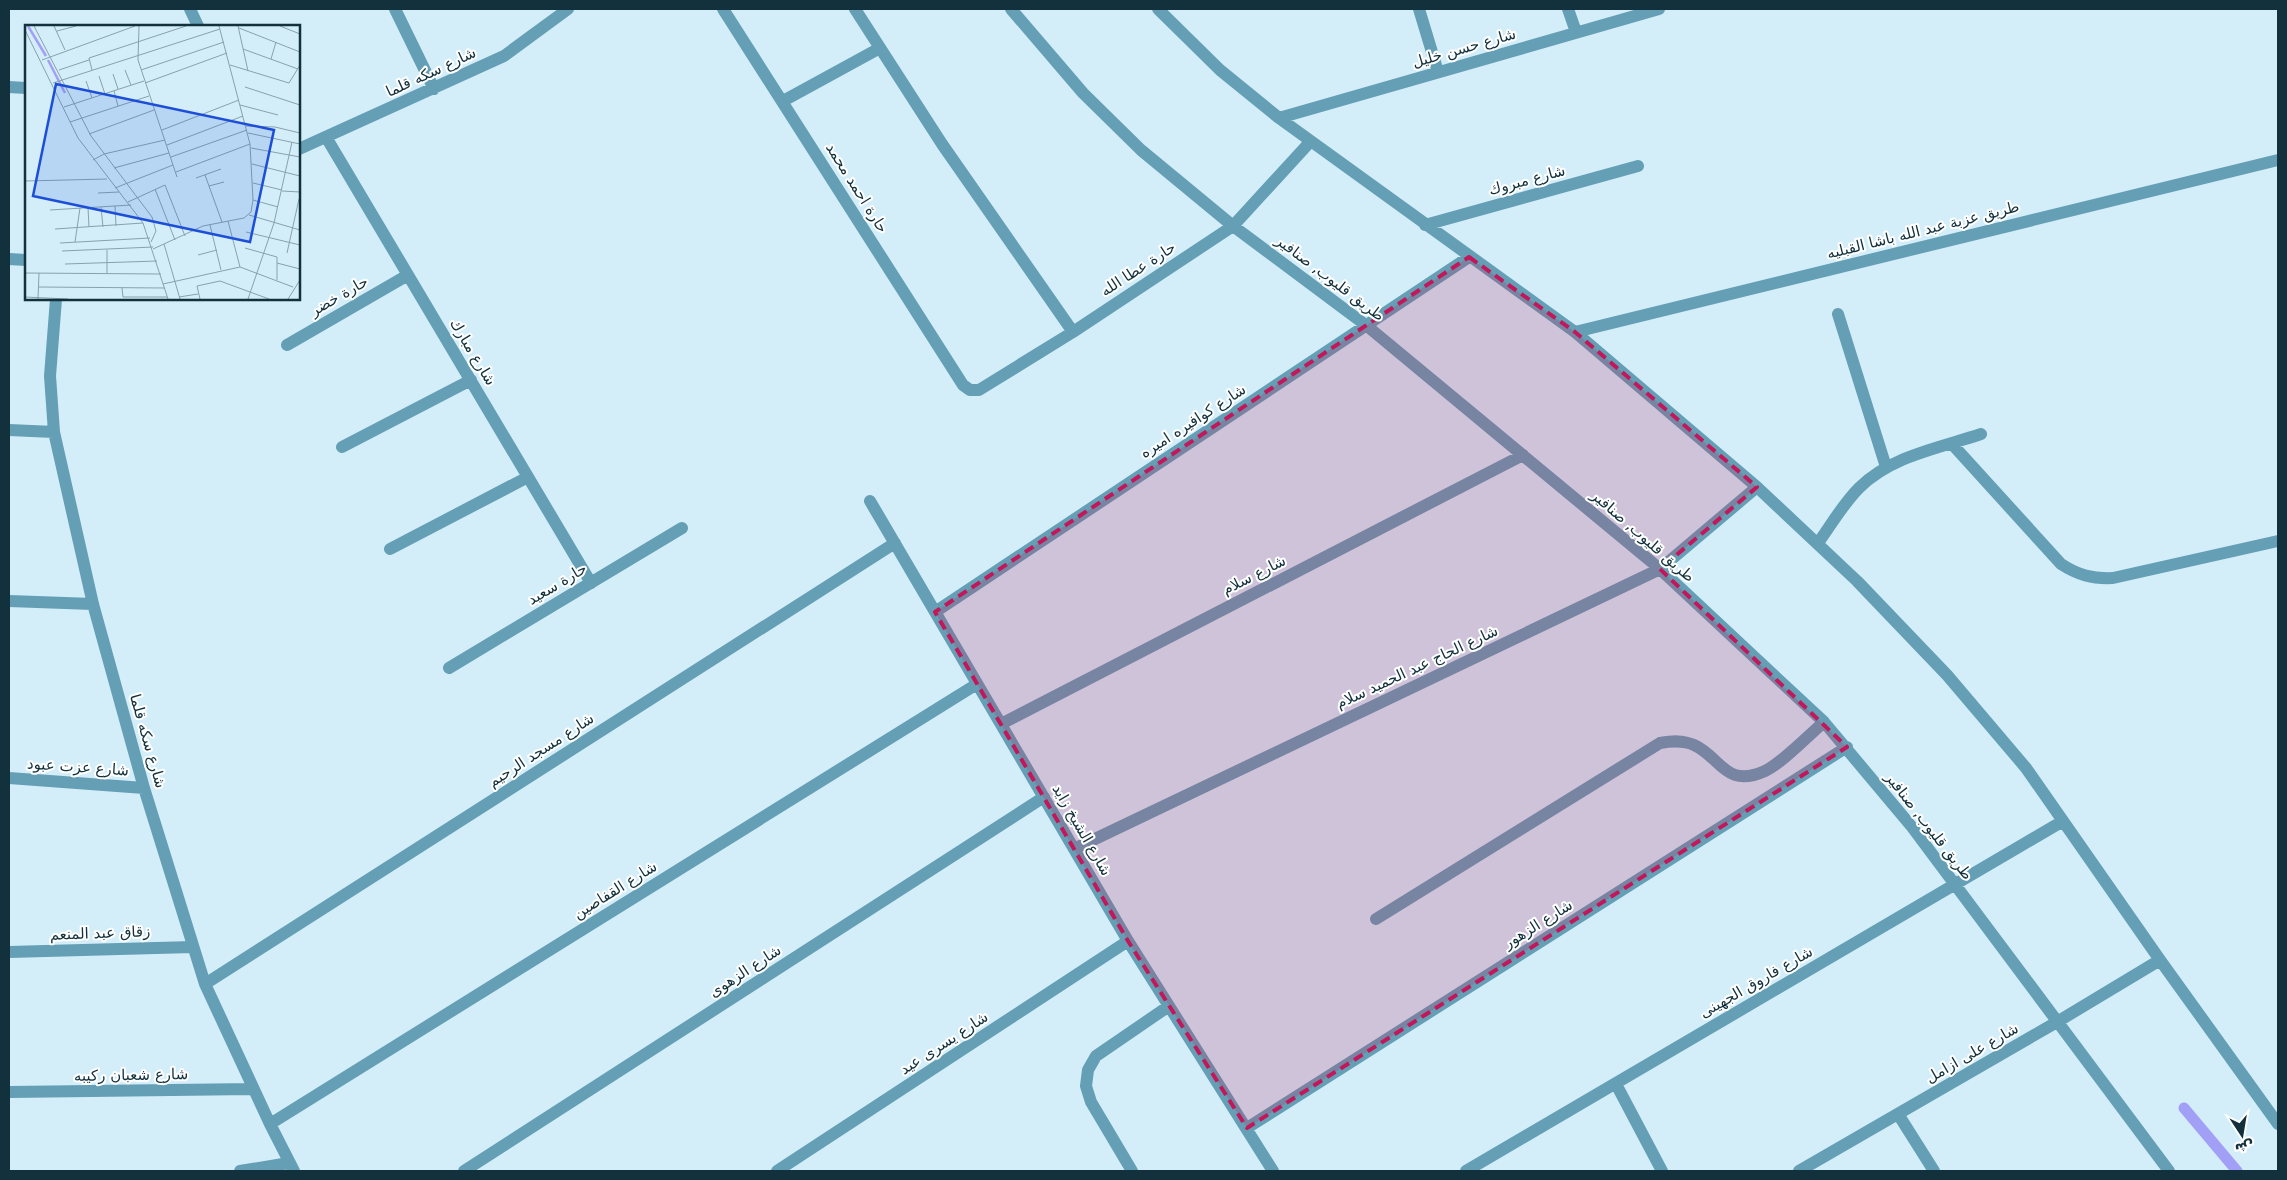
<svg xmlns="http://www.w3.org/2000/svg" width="2287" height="1180" font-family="'DejaVu Sans',Vazirmatn,sans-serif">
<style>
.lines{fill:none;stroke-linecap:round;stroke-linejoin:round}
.stream{stroke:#a2a0f6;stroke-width:11}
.minor{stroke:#659fb5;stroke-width:12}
.marked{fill:#c2185b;fill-opacity:0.2;stroke:#c2185b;stroke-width:4;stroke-dasharray:10 6;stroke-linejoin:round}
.labels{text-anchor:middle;stroke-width:4;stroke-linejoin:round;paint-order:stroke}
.street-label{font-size:15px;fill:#12313c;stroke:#fff}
.inset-river{fill:none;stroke:#a2a0f6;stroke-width:2.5}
.inset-road{fill:none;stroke:#86a2ad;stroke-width:1}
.view{fill:#1d4ed8;fill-opacity:0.15;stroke:#1d4ed8;stroke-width:2.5}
.inset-edge{fill:none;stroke:#12313c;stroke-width:2.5}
</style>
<rect width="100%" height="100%" fill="#d3eef9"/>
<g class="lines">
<path class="stream" d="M 2184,1108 L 2237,1171"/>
<path class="minor" d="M 190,9 L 198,26
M 395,9 L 434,89
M 723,9 L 963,385 L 970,390 L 979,390 L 1073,332 L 1233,226 L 1310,142
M 855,9 L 942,144 L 1073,332
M 1011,9 L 1083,93 L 1141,150 L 1233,226 L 1367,326 L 1660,569 L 1824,722 L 1912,827 L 2169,1171
M 1158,9 L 1220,70 L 1279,118 L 1575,332 L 1757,487 L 1857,581 L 1947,675 L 2026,768 L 2160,960 L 2278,1124
M 1419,9 L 1438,72
M 1568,9 L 1576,32
M 9,87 L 26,88
M 783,101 L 880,48
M 1279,118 L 1659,9
M 326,137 L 591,583
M 299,149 L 504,56 L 568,9
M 1425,225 L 1638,166
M 9,259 L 26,260
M 56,299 L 50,376 L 54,432 L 93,604 L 144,788 L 205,984 L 270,1124 L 294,1171
M 1838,314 L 1886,467
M 1575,332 L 2278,160
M 287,345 L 408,275
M 9,430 L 54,432
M 1952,444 L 2061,564 C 2078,575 2092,579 2113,578 L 2278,541
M 342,447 L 471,380
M 870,501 L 1128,941 L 1273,1171
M 1818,543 C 1831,525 1843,504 1859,488 C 1891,456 1939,448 1981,434
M 390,549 L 528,477
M 9,601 L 93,604
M 935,612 L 1469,257
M 449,668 L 682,528
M 1001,724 L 1523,455
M 9,778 L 144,788
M 1074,849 L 1660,569 L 1757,487
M 1376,919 L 1660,743 C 1672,741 1683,740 1694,745 C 1721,757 1725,789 1765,771 C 1782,763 1809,735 1824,722
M 9,952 L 193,947
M 205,984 L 895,543
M 1616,1084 L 1662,1171
M 9,1092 L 253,1089
M 1898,1114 L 1934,1171
M 270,1124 L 977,684
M 1247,1128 L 1847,747
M 240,1171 L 289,1163
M 464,1171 L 1044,797
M 777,1171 L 1128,941
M 1132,1171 L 1091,1102 L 1086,1086 L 1088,1070 L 1096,1056 L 1169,1006
M 1466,1171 L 2063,821
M 1799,1171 L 2057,1022 L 2160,960"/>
</g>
<path class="marked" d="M 1469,257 L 1575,332 L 1757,487 L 1660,569 L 1847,747 L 1247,1128 L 1128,941 L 935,612 Z"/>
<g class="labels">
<g class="street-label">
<text transform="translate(1464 48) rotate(-16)" y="5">شارع حسن خليل</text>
<text transform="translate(431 72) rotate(-25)" y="5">شارع سكه قلما</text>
<text transform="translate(1527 180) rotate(-15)" y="5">شارع مبروك</text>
<text transform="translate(857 188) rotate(58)" y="5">حارة احمد محمد</text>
<text transform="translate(1923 230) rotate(-14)" y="5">طريق عزبة عبد الله باشا القبليه</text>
<text transform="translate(1138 269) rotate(-33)" y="5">حارة عطا الله</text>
<text transform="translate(1330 278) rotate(37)" y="5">طريق قليوب, صنافير</text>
<text transform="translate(339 296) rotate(-30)" y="5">حارة خضر</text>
<text transform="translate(473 352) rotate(59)" y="5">شارع مبارك</text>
<text transform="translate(1193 421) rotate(-33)" y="5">شارع كوافيره اميره</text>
<text transform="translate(1643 536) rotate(41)" y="5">طريق قليوب, صنافير</text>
<text transform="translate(1254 575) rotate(-27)" y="5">شارع سلام</text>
<text transform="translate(557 584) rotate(-31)" y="5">حارة سعيد</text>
<text transform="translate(1417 667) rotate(-25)" y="5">شارع الحاج عبد الحميد سلام</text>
<text transform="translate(148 741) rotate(74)" y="5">شارع سكه قلما</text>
<text transform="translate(541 750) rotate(-33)" y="5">شارع مسجد الرحيم</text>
<text transform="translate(78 767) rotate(4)" y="5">شارع عزت عبود</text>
<text transform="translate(1929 826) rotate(52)" y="5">طريق قليوب, صنافير</text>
<text transform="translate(1082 830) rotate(60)" y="5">شارع الشيخ زايد</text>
<text transform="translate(615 890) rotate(-32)" y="5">شارع القفاصين</text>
<text transform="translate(1538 924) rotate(-32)" y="5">شارع الزهور</text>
<text transform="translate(100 933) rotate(-2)" y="5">زقاق عبد المنعم</text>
<text transform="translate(745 971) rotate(-33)" y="5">شارع الزهوى</text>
<text transform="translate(1756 982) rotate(-30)" y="5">شارع فاروق الجهينى</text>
<text transform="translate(944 1043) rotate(-33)" y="5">شارع يسرى عيد</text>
<text transform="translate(1972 1053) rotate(-30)" y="5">شارع على ازامل</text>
<text transform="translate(131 1075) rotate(-1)" y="5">شارع شعبان ركيبه</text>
</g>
</g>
<g transform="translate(25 25)">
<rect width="275" height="275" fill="#d3eef9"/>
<path class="inset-river" d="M 3,1 L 21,31M 23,35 L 40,68"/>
<path class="inset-road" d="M 9,1 L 66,111 L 127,192 L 131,206 L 126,217M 29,1 L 40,25M 114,1 L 113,35 L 152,152M 213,1 L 223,46M 255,1 L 275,9M 214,3 L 275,27M 0,5 L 53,113 L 118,198 L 143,274M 32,6 L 51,1M 218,24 L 273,44M 246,34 L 251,17M 17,35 L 110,1M 205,40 L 264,58 L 275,40M 34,45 L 64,35M 67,45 L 64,33 L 161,1M 100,45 L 106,60M 116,45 L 199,17M 88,49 L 93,64M 74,51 L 80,69M 61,56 L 67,73M 28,58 L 195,4M 120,58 L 202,28M 220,62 L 275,80M 89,66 L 93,81M 215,80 L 253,90M 39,82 L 119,56M 45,97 L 124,71M 221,101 L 250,102 L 275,108M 137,105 L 214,75M 223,108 L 275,119M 64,109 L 129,85M 142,120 L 218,91M 226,123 L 275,132M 146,132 L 222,105M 68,135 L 79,129 L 140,115M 227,139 L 275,151M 89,143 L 144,128M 151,147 L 225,119M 180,150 L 197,197M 171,153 L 196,144M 0,156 L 82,154M 228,158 L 257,165M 184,161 L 199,157M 90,163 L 148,140M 130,164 L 150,215M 257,166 L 275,167M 73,168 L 94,167M 228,175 L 253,182M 103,177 L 140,160 L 160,211M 90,181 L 91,201M 76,182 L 78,202M 63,183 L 64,202M 25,185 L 106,180M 224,190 L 275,205M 203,196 L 215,242M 185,200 L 196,245M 30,204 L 118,198M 221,207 L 275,220M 50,217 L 55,183M 35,218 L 125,213M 139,219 L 155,274M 220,223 L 252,232 L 252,255M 128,224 L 178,201 L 219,193 L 226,187 L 228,175 L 225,119 L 194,1M 82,225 L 82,249M 37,226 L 128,222M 262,228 L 274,174M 173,230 L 192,225M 252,238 L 275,244M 40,239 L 132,236M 0,248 L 136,249M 138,259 L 215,242 L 268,262M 14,262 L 140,263M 97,263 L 98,272 L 142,272M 0,272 L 43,274M 154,272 L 173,269M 13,274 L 14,248M 175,274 L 172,261 L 195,256 L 244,274M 223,274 L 249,198 L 267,117M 263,274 L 275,255"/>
<path class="view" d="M 31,59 L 249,105 L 225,217 L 8,171 Z"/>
<rect width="275" height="275" class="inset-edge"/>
</g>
<rect width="2287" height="1180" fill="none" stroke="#12313c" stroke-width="20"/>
<g transform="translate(2242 1135) rotate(168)" stroke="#ffffff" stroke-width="4" paint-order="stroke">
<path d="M0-4L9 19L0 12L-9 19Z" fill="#12313c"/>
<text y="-8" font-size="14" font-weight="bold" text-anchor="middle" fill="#12313c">ش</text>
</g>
</svg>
